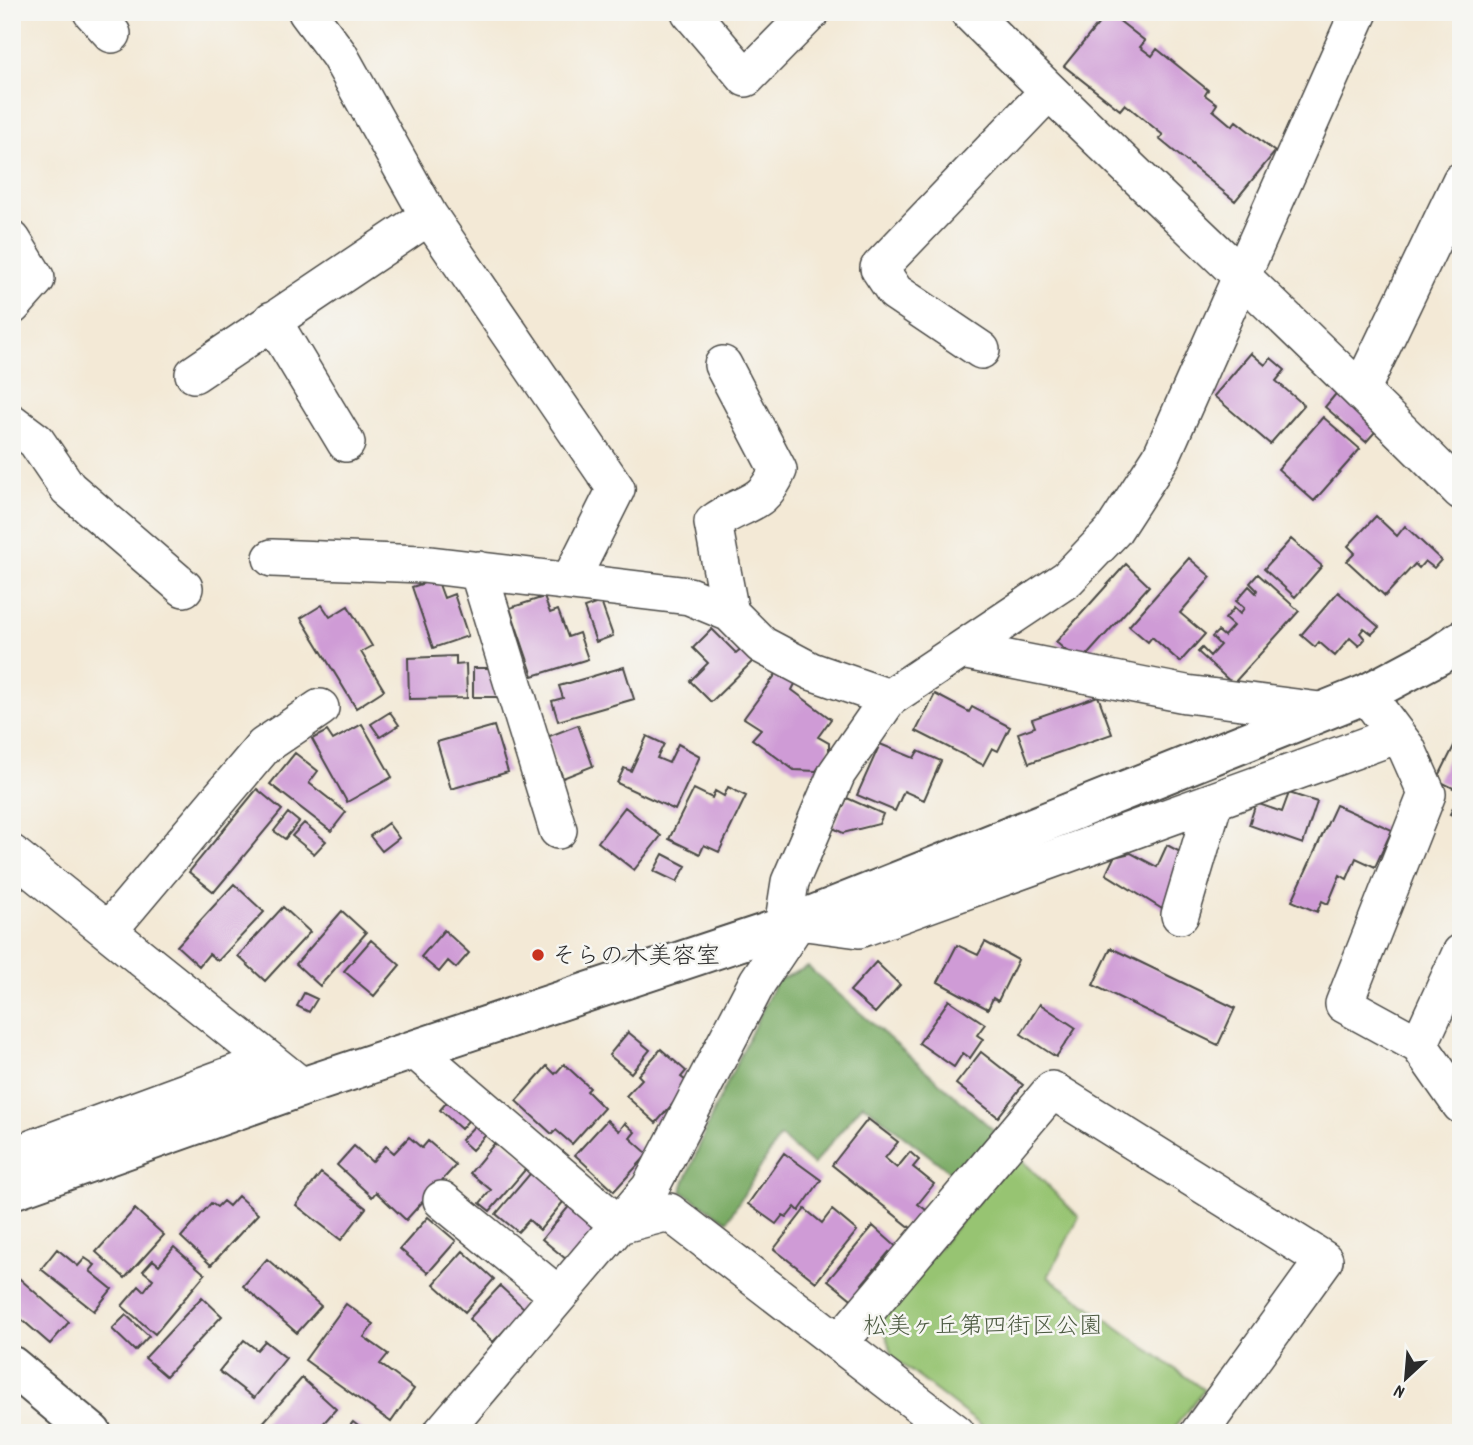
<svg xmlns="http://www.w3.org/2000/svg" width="1473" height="1445" font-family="Dekko,'Klee One',sans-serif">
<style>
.green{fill:#97c472;stroke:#61784e;stroke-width:2}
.forest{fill:#79aa64;stroke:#526a48;stroke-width:2}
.building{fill:#cf9bd6}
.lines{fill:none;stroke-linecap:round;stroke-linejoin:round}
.minor-casing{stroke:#494845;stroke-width:40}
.tertiary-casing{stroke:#494845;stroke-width:42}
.minor{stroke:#fff;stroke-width:37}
.tertiary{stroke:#fff;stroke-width:38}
.poi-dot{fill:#c8321e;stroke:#f6f6f2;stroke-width:2.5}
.labels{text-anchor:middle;stroke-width:5;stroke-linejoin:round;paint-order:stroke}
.poi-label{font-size:24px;fill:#2b2b2b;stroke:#f6f6f2;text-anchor:start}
.park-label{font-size:24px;fill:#4b5940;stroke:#f6f6f2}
</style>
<rect width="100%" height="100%" fill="#f6f6f2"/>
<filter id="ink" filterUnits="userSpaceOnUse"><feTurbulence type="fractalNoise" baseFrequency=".0143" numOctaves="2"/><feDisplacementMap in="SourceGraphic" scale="14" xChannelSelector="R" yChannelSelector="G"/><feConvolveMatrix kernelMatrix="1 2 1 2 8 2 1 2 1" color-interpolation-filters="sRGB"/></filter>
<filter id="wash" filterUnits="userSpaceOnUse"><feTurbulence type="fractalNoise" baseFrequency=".00686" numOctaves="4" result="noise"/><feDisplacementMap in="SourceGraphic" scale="28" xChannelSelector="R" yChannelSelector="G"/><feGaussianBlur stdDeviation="1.57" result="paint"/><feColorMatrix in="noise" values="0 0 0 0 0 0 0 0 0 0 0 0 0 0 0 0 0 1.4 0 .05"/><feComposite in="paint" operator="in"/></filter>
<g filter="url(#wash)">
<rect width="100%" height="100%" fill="#f3e9d6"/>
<path class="green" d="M 1017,1155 L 1079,1217 L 1048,1277 L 1204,1390 L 1170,1433 L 991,1433 L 892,1357 L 881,1316 Z"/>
<path class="forest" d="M 808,967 L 996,1132 L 958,1178 L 863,1104 L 813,1165 L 780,1136 L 727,1221 L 681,1191 L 714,1110 L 776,981 Z"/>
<g id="blocks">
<path class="building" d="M 1108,12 L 1145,41 L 1140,47 L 1152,56 L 1157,49 L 1208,90 L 1205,95 L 1217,104 L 1213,110 L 1232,126 L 1236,121 L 1275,152 L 1235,201 L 1159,139 L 1163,135 L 1125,104 L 1120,110 L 1064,66 Z
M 1251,353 L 1265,365 L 1271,358 L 1285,370 L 1276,381 L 1304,405 L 1270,444 L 1214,396 Z
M 1340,389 L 1382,424 L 1366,442 L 1325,407 Z
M 1323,417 L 1360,449 L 1314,501 L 1278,469 Z
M 1376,516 L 1397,536 L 1405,526 L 1441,560 L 1434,568 L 1425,561 L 1419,568 L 1415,564 L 1385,596 L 1347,561 L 1355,553 L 1348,546 Z
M 1291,539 L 1322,566 L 1295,597 L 1264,569 Z
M 1189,558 L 1211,577 L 1180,613 L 1205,634 L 1180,662 L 1152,637 L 1148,642 L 1129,626 Z
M 1126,564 L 1149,586 L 1080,663 L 1056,642 Z
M 1258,574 L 1299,611 L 1233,684 L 1198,652 L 1202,648 L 1210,656 L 1220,645 L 1212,637 L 1218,631 L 1224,636 L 1233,626 L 1225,619 L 1234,608 L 1240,614 L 1244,608 L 1236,601 L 1249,586 L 1256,593 L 1257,590 L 1250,583 Z
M 437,579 L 444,598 L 454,594 L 468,636 L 433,648 L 412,587 Z
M 1338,592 L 1379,627 L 1372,634 L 1364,628 L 1360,633 L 1365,639 L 1359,646 L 1350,638 L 1335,656 L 1319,642 L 1315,647 L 1301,635 Z
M 544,597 L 550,613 L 558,610 L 568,637 L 579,633 L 588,659 L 533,676 L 510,608 Z
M 601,602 L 613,636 L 596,642 L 584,608 Z
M 322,605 L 330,617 L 348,606 L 372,646 L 361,652 L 384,690 L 356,708 L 301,618 Z
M 712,629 L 736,653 L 744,646 L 756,658 L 711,702 L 690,681 L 708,663 L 693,648 Z
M 456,656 L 456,665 L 466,664 L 467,698 L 409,699 L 408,658 Z
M 624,667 L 634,699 L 558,721 L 552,701 L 563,698 L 559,686 Z
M 473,668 L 497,668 L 497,697 L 473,697 Z
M 779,670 L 796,682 L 792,690 L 831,719 L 818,737 L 829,743 L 829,753 L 816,771 L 794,770 L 752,739 L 761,729 L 744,718 Z
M 935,694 L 969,712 L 972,707 L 1010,727 L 998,751 L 992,748 L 983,765 L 916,731 Z
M 1098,696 L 1112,734 L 1029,763 L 1018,733 L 1035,727 L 1032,719 Z
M 390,712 L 399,725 L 380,737 L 371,724 Z
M 362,724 L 392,777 L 347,802 L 312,739 L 327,731 L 333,740 Z
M 578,725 L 593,766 L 563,778 L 547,737 Z
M 494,726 L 508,772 L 451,789 L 437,742 Z
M 1461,732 L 1461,792 L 1437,780 Z
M 647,736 L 664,744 L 657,758 L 669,763 L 678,744 L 700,756 L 675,810 L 617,783 L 624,768 L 631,771 Z
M 880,744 L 914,758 L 918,751 L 941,761 L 924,800 L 904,791 L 895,811 L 857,795 Z
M 295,753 L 318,771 L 309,783 L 346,812 L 331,831 L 270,784 Z
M 728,787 L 746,796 L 719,852 L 704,845 L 700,854 L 669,839 L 694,789 L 712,798 L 715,791 L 724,796 Z
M 257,789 L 282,810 L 214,892 L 189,872 Z
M 1461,792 L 1461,819 L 1450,814 Z
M 1289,793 L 1317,802 L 1303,844 L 1249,825 L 1256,803 L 1282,812 Z
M 847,798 L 883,814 L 879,824 L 843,833 L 833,828 Z
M 1336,805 L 1392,830 L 1375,867 L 1356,858 L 1347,879 L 1340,875 L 1328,904 L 1322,901 L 1317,912 L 1292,901 Z
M 625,807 L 661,836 L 634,870 L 598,842 Z
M 288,813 L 299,822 L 285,839 L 274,831 Z
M 304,823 L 326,841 L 314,854 L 292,836 Z
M 388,823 L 399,838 L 382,851 L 370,836 Z
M 1167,845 L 1184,854 L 1167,912 L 1106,874 L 1114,857 L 1131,853 L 1157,867 Z
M 663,854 L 686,866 L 677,882 L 654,871 Z
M 234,884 L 264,912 L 218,961 L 209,954 L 199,966 L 177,946 Z
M 283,907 L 310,932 L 265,981 L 238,956 Z
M 342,911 L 366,933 L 320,986 L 296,964 Z
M 444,930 L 469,953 L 456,968 L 448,961 L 439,972 L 421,957 Z
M 371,940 L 400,965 L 374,996 L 344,971 Z
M 985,942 L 1018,960 L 998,1001 L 993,998 L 988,1009 L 938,982 L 957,945 L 978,955 Z
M 1111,948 L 1235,1008 L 1218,1045 L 1093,985 Z
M 876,962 L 900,985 L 875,1013 L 850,991 Z
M 304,993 L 317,999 L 309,1012 L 297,1006 Z
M 949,1000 L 985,1024 L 977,1035 L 983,1039 L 970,1058 L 963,1053 L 954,1067 L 919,1043 Z
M 1040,1004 L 1076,1028 L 1056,1057 L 1021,1034 Z
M 628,1032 L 650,1050 L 631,1073 L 609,1055 Z
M 661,1049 L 686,1071 L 681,1077 L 690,1084 L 656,1123 L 626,1096 L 642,1079 L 638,1075 Z
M 981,1052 L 1023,1085 L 998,1117 L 956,1084 Z
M 564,1064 L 590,1088 L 587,1091 L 604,1108 L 572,1144 L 556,1130 L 552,1134 L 516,1101 L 547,1066 L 555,1074 Z
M 452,1096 L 473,1115 L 461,1129 L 440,1110 Z
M 484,1116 L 494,1126 L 472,1150 L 461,1140 Z
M 868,1119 L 898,1142 L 885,1158 L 897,1168 L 910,1152 L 919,1160 L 913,1167 L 934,1184 L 918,1204 L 930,1213 L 916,1232 L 832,1165 Z
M 607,1120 L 619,1131 L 625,1123 L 635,1132 L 630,1138 L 648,1154 L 614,1191 L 575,1155 Z
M 409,1137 L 422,1148 L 428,1141 L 456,1165 L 406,1220 L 376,1192 L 372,1197 L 337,1165 L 354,1146 L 372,1162 L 386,1146 L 394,1153 Z
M 499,1138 L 530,1164 L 490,1211 L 480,1203 L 491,1190 L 470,1173 Z
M 784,1153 L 821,1180 L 799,1211 L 795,1207 L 787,1217 L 783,1215 L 776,1224 L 748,1204 Z
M 535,1168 L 568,1196 L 540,1230 L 529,1220 L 518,1232 L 496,1214 Z
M 321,1173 L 366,1208 L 341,1240 L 296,1205 Z
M 238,1196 L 258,1214 L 211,1265 L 181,1237 L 211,1203 L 217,1207 L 223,1201 L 229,1206 Z
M 575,1199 L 602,1220 L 573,1265 L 542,1239 Z
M 135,1209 L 164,1235 L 125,1278 L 96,1252 Z
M 805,1209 L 822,1223 L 832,1210 L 857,1231 L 816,1282 L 774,1249 Z
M 428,1217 L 456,1241 L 428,1273 L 400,1249 Z
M 873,1226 L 900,1250 L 894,1257 L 889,1252 L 862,1284 L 866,1289 L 855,1302 L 828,1280 Z
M 174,1247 L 205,1274 L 155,1334 L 122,1306 L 139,1286 L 144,1291 L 153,1279 L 143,1271 L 153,1260 L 159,1265 Z
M 57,1249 L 78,1266 L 85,1258 L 95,1265 L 90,1271 L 112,1289 L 94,1311 L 41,1269 Z
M 463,1251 L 494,1279 L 465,1312 L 434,1284 Z
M 267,1259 L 321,1306 L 297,1333 L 243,1286 Z
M 12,1272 L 69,1322 L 50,1344 L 12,1311 Z
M 500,1286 L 525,1309 L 493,1342 L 469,1319 Z
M 202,1297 L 222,1316 L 166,1376 L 145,1358 Z
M 346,1304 L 374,1324 L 364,1337 L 388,1354 L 380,1364 L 414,1389 L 391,1422 L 305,1360 Z
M 126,1315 L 149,1336 L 135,1351 L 112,1329 Z
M 244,1340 L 257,1350 L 265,1341 L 286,1358 L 254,1398 L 219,1371 Z
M 302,1378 L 336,1409 L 315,1433 L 254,1433 Z
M 353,1422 L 367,1433 L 344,1433 Z"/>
</g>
</g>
<g filter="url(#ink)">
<use href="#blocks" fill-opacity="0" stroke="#494845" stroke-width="2"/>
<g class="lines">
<defs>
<path id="minor" d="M 92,12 L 112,34
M 307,12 L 339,55 L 429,216 L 616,489 L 570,581
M 690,12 L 746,78 L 811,12
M 969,12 C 1131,174 1300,328 1461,491
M 12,240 L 36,279 L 12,306
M 272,320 L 346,443
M 981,350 L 895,292 L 879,268 L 1049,91
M 723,365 L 778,470 C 762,509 743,500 713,523 L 730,613
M 194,374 L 429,216
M 1361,390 L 1461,181
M 12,423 L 36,441 L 68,488 L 184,588
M 272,558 L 422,564 L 689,596 L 730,613 L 762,645 L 811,671 L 889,698
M 478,570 L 558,830
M 962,650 L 1186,694 L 1320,711
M 1366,694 L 1407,749 L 1427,794 L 1344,1004 L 1419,1045 L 1461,1105
M 12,854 L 302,1087
M 1180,915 L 1214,801
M 783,927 L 790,882 L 837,773 L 889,698 L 1067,579 L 1113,531 L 1161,457 L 1359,12
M 108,931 L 264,746 L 320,708
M 1419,1045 L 1461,953
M 416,1051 L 619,1225 L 669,1212 L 956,1433
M 12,1156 L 269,1061
M 442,1200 L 558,1295
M 839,1343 L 1052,1090 L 1324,1260 L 1199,1433
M 442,1433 L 650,1188 L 758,981 L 798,921 L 859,929 L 1396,735"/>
<path id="tertiary" d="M 12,1190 L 302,1087 L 783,927 L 1366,694 L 1439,655 L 1461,640
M 12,1366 L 92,1433"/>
</defs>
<use href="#minor" class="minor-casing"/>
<use href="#tertiary" class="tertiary-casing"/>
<use href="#minor" class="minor"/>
<use href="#tertiary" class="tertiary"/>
</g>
</g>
<circle class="poi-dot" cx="538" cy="955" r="7"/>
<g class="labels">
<g class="poi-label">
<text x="552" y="963">そらの木美容室</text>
</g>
<g class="park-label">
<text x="983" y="1333">松美ヶ丘第四街区公園</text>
</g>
</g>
<rect width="1473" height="1445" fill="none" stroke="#f6f6f2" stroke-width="42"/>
<g transform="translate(1406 1378) rotate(206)" stroke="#f6f6f2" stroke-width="5" paint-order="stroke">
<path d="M0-5L12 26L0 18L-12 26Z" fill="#2b2b2b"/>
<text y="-10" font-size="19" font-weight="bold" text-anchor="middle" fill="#2b2b2b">N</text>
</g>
</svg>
